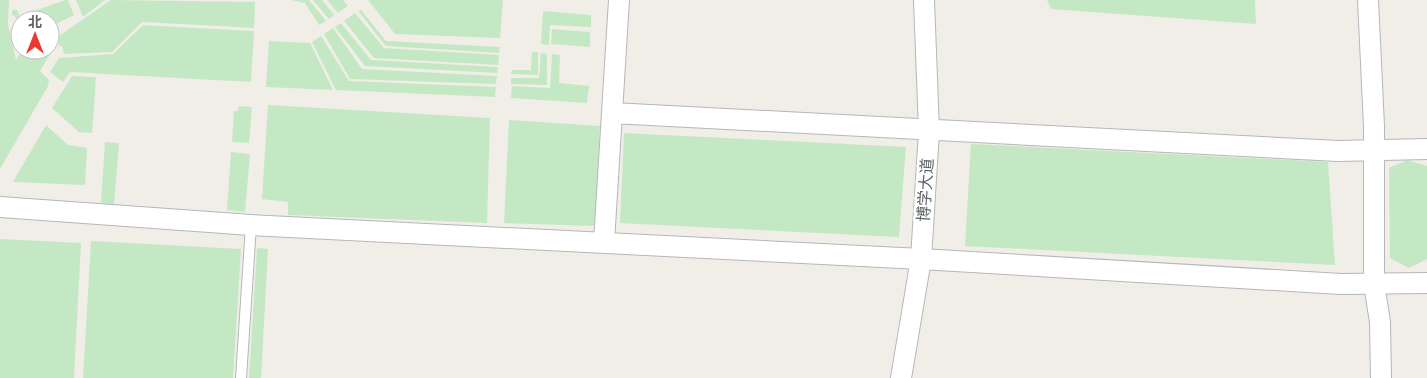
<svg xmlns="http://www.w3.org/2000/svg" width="1427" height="378" font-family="'DejaVu Sans','Noto Sans SC',sans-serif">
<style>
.green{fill:#c5e8c4}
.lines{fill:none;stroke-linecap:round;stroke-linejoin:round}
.lane-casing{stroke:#b4b7bb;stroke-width:12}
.street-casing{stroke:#b4b7bb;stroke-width:22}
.lane{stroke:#fff;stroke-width:10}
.street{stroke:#fff;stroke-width:20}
.labels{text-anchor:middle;stroke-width:5;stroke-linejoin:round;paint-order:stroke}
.street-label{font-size:16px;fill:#5e6367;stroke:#fff}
</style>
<rect width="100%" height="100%" fill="#f0eee7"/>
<path class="green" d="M 0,0 L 9,0 L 8,24 L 16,60 L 22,50 L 50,50 L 50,36 L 52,51 L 40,71 L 49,80 L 48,86 L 0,169 Z
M 65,0 L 68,0 L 74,15 L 50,27 L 50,20 L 20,20 L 20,22 L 12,14 L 12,10 L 17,10 L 20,16 Z
M 76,0 L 105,0 L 83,17 Z
M 111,0 L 255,2 L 254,28 L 142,22 L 112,52 L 64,54 L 62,46 L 59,46 L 59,36 Z
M 291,0 L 309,0 L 326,21 L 319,25 L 305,3 Z
M 313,0 L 322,0 L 334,15 L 329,19 Z
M 327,0 L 343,0 L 348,6 L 338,13 Z
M 368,0 L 503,0 L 500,38 L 395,34 Z
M 1047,0 L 1255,0 L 1256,24 L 1051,9 Z
M 361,10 L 386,41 L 500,47 L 499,53 L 386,46 L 358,11 Z
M 543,11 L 591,15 L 591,27 L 550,25 L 549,45 L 541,44 Z
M 355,13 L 384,48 L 499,55 L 498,65 L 374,58 L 344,21 Z
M 341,23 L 371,60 L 498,67 L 497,73 L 365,66 L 335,27 Z
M 143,25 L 254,31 L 251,82 L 70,72 L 63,82 L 50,72 L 59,58 L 113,54 Z
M 333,28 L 362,69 L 497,76 L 496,84 L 350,79 L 324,34 Z
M 552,29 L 590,32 L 590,47 L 551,44 Z
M 321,36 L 349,81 L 496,87 L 495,97 L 336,90 L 312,42 Z
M 269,41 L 310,43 L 333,90 L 266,87 Z
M 532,52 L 538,52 L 538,75 L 511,74 L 512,70 L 531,70 Z
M 541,53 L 547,54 L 547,85 L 511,84 L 511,78 L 539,78 Z
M 552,54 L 560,55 L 559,83 L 589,86 L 587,103 L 511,98 L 512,86 L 550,88 Z
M 72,76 L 96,77 L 92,133 L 79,132 L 52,108 Z
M 268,105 L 490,118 L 487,223 L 288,215 L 288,202 L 262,199 Z
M 239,106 L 252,107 L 249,143 L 232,142 L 234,111 L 238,111 Z
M 509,120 L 600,126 L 595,226 L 504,223 Z
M 46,125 L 68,145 L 87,148 L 85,185 L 13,182 Z
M 624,133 L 906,147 L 899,237 L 620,223 Z
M 105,142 L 119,143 L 114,204 L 101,203 Z
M 971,144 L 1328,162 L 1335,265 L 965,246 Z
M 231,152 L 250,154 L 245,212 L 227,210 Z
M 1407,160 L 1427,166 L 1427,259 L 1409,268 L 1390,258 L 1389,168 Z
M 0,239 L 81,243 L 74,378 L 0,378 Z
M 91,241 L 241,249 L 233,378 L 83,378 Z
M 257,248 L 268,249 L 261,378 L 249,378 Z"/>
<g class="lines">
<defs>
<path id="lane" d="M 241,378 L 251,225"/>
<path id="street" d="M 1368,0 L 1374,126 L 1374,284 L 1380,322 L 1381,378
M 612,113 L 1338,151 L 1427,149
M 0,207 L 251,225 L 921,259 L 1341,284 L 1427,283
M 604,242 L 619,0
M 901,378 L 921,259 L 929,131 L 924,0"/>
</defs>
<use href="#lane" class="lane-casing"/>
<use href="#street" class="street-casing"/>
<use href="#lane" class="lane"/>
<use href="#street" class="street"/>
</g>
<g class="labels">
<g class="street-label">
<text transform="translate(925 190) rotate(-86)" y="6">博学大道</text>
</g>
</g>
<g transform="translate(35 35)"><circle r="24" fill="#ffffff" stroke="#bfc1c2"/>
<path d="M0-4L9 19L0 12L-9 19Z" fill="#ea3933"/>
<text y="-8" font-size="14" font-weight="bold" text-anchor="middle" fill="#5e6367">北</text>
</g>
</svg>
